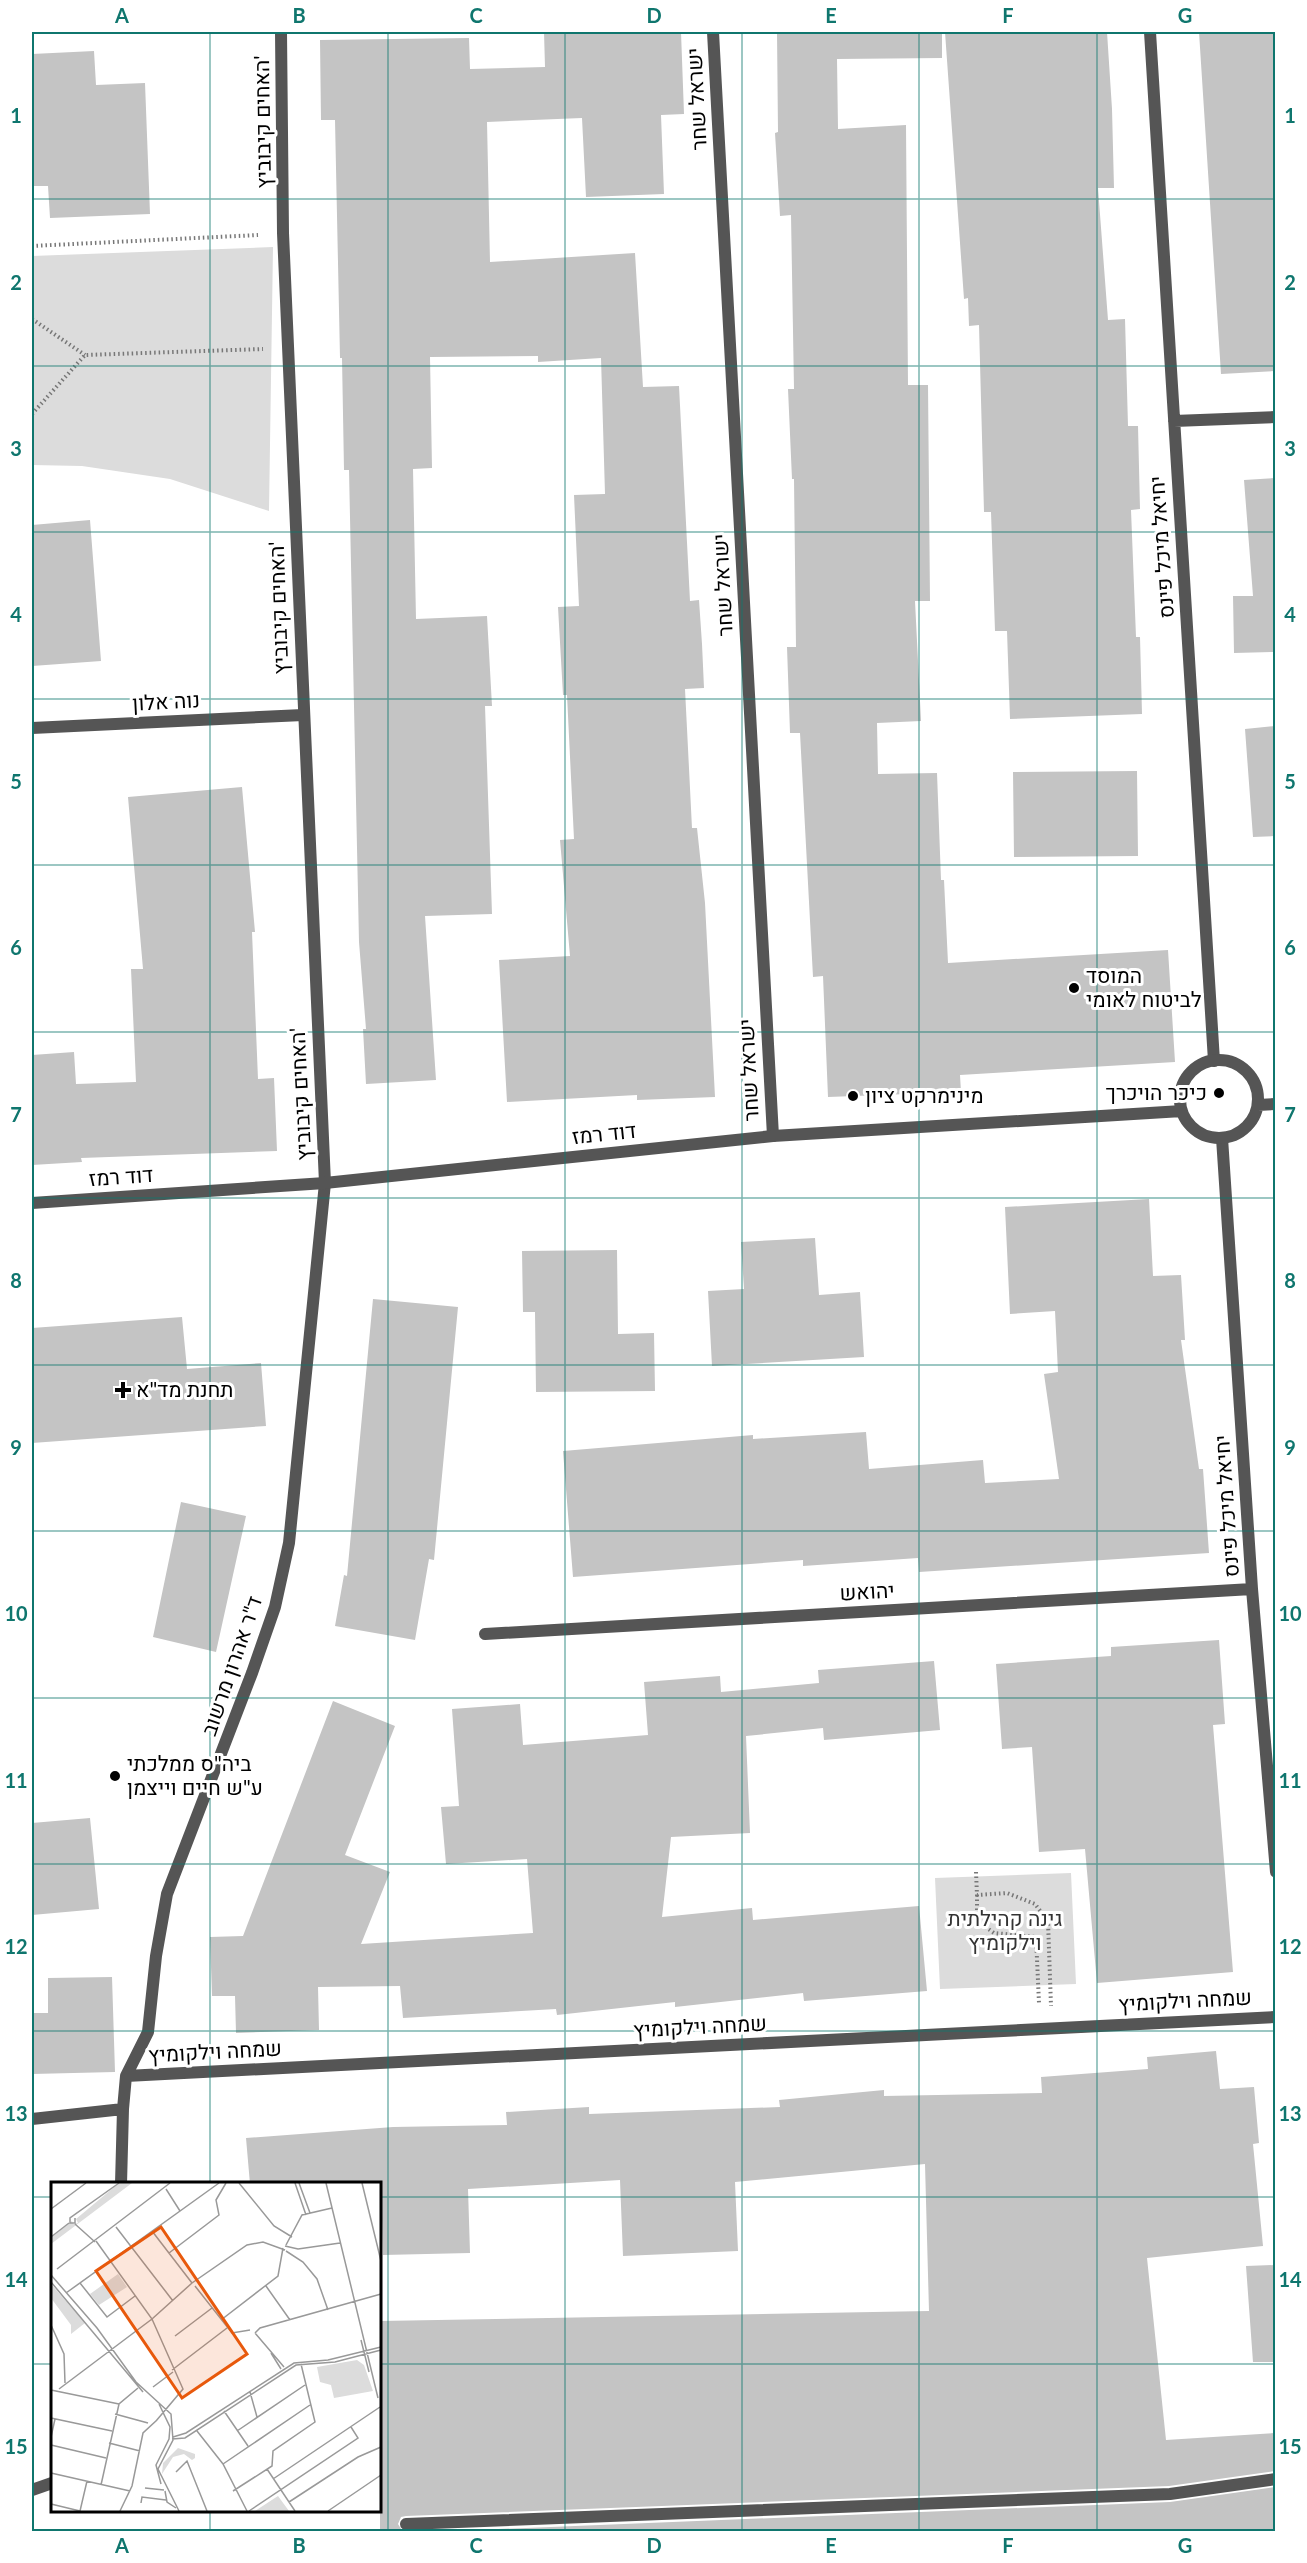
<svg xmlns="http://www.w3.org/2000/svg" width="1307" height="2563" font-family="Lato,Heebo,sans-serif">
<style>
.green{fill:#dcdcdc}
.building{fill:#c4c4c4}
.lines{fill:none;stroke-linecap:round;stroke-linejoin:round}
.path{stroke:#777;stroke-width:4;stroke-dasharray:1.5 3;stroke-linecap:butt}
.service{stroke:#555;stroke-width:12}
.minor{stroke:#555;stroke-width:12}
.tertiary{stroke:#555;stroke-width:12}
.grid{fill:none;stroke:#0f766e;stroke-width:1.5;stroke-opacity:0.55}
.poi-dot{fill:#000;stroke:#fff;stroke-width:2}
.labels{text-anchor:middle;stroke-width:6;stroke-linejoin:round;paint-order:stroke}
.street-label{font-size:21px;fill:#000;stroke:#fff}
.poi-label{font-size:21px;fill:#000;stroke:#fff;text-anchor:start}
.park-label{font-size:21px;fill:#333;stroke:#fff}
.inset-road{fill:none;stroke:#999;stroke-width:1.5}
.view{fill:#e8590c;fill-opacity:0.15;stroke:#e8590c;stroke-width:3}
.inset-edge{fill:none;stroke:#000;stroke-width:3}
.neatline{fill:none;stroke:#0f766e;stroke-width:2}
.grid-label{font-size:20px;text-anchor:middle;font-weight:bold;fill:#0f766e}
</style>
<rect width="100%" height="100%" fill="#fff"/>
<path class="green" d="M 273,247 L 269,511 L 170,479 L 82,466 L 32,465 L 32,256 Z
M 1071,1873 L 1076,1984 L 940,1989 L 935,1878 Z"/>
<path class="building" d="M 544,32 L 681,32 L 684,114 L 661,115 L 664,194 L 586,197 L 582,118 L 487,122 L 490,262 L 635,253 L 643,387 L 679,386 L 690,601 L 699,600 L 702,644 L 704,688 L 685,689 L 692,828 L 697,828 L 705,903 L 715,1097 L 637,1100 L 637,1095 L 507,1102 L 499,960 L 570,956 L 560,840 L 574,839 L 567,695 L 563,695 L 558,607 L 579,606 L 574,495 L 605,494 L 601,358 L 538,362 L 538,356 L 430,357 L 432,468 L 413,469 L 416,619 L 487,616 L 492,706 L 485,706 L 492,914 L 425,916 L 436,1080 L 366,1084 L 363,1029 L 366,1029 L 359,942 L 349,470 L 344,470 L 342,358 L 340,358 L 335,120 L 321,120 L 320,40 L 469,38 L 470,69 L 545,67 Z
M 777,32 L 942,32 L 942,58 L 837,59 L 838,129 L 906,125 L 908,385 L 928,385 L 930,601 L 915,601 L 921,721 L 877,723 L 878,774 L 937,773 L 941,880 L 944,880 L 948,963 L 1168,950 L 1175,1062 L 960,1075 L 961,1092 L 828,1097 L 823,976 L 813,977 L 800,733 L 790,733 L 787,647 L 796,647 L 794,479 L 792,479 L 788,389 L 794,389 L 791,215 L 780,216 L 775,133 L 778,132 Z
M 945,32 L 1107,32 L 1112,109 L 1114,188 L 1098,188 L 1108,320 L 1125,319 L 1128,426 L 1138,426 L 1140,509 L 1131,510 L 1136,637 L 1140,637 L 1142,714 L 1010,719 L 1007,631 L 995,631 L 991,512 L 984,512 L 979,325 L 969,326 L 968,298 L 964,299 Z
M 1199,32 L 1274,32 L 1275,371 L 1221,374 Z
M 94,51 L 96,85 L 145,83 L 150,214 L 50,218 L 48,186 L 32,186 L 32,54 Z
M 1275,478 L 1275,652 L 1234,653 L 1233,596 L 1253,596 L 1244,480 Z
M 90,520 L 101,661 L 32,666 L 32,525 Z
M 1275,726 L 1275,836 L 1253,837 L 1245,729 Z
M 1137,771 L 1138,856 L 1014,857 L 1013,772 Z
M 242,787 L 255,932 L 252,932 L 258,1079 L 274,1078 L 277,1151 L 81,1158 L 82,1162 L 32,1165 L 32,1055 L 74,1052 L 76,1084 L 136,1082 L 131,969 L 143,969 L 128,797 Z
M 1149,1199 L 1153,1276 L 1181,1275 L 1185,1340 L 1181,1340 L 1199,1469 L 1203,1469 L 1209,1553 L 919,1572 L 918,1558 L 803,1566 L 803,1560 L 573,1577 L 563,1451 L 753,1435 L 753,1439 L 866,1432 L 869,1469 L 983,1460 L 985,1483 L 1059,1479 L 1044,1374 L 1058,1372 L 1055,1311 L 1010,1314 L 1005,1207 Z
M 815,1238 L 819,1295 L 860,1292 L 864,1357 L 712,1366 L 708,1291 L 744,1289 L 741,1242 Z
M 617,1250 L 618,1334 L 654,1333 L 655,1391 L 536,1392 L 535,1312 L 523,1312 L 522,1251 Z
M 373,1299 L 458,1307 L 434,1560 L 429,1559 L 415,1640 L 335,1626 L 344,1575 L 347,1576 Z
M 182,1317 L 187,1369 L 261,1363 L 266,1426 L 32,1443 L 32,1328 Z
M 181,1502 L 246,1516 L 216,1652 L 153,1637 Z
M 1219,1640 L 1225,1724 L 1213,1725 L 1233,1972 L 1097,1983 L 1085,1849 L 1039,1852 L 1032,1747 L 1002,1749 L 996,1664 L 1111,1656 L 1111,1647 Z
M 934,1661 L 940,1730 L 824,1740 L 823,1728 L 746,1736 L 750,1833 L 671,1837 L 662,1917 L 752,1908 L 753,1920 L 919,1906 L 927,1991 L 804,2001 L 803,1993 L 675,2007 L 675,2002 L 557,2015 L 556,2009 L 403,2018 L 400,1986 L 318,1987 L 319,2030 L 236,2033 L 235,1996 L 212,1996 L 210,1937 L 243,1936 L 333,1701 L 395,1726 L 345,1855 L 390,1872 L 361,1944 L 533,1933 L 527,1859 L 446,1864 L 441,1807 L 459,1806 L 452,1709 L 520,1704 L 523,1745 L 648,1735 L 644,1682 L 720,1676 L 721,1692 L 819,1683 L 818,1670 Z
M 90,1818 L 99,1909 L 32,1915 L 32,1823 Z
M 112,1977 L 115,2072 L 32,2074 L 32,2013 L 48,2013 L 48,1978 Z
M 1216,2051 L 1220,2089 L 1254,2087 L 1259,2143 L 1253,2144 L 1263,2246 L 1147,2258 L 1166,2440 L 1275,2433 L 1275,2471 L 1169,2486 L 406,2516 L 401,2517 L 398,2524 L 403,2532 L 380,2532 L 380,2321 L 929,2311 L 925,2164 L 735,2182 L 738,2251 L 623,2256 L 620,2180 L 468,2189 L 470,2253 L 383,2255 L 381,2184 L 250,2184 L 246,2138 L 393,2127 L 507,2125 L 506,2112 L 589,2107 L 589,2114 L 780,2107 L 779,2100 L 884,2090 L 884,2096 L 1042,2093 L 1041,2077 L 1148,2069 L 1147,2057 Z
M 1275,2265 L 1275,2362 L 1253,2362 L 1246,2266 Z
M 1275,2487 L 1275,2532 L 425,2532 L 1170,2502 Z"/>
<g class="lines">
<path class="path" d="M 32,246 L 258,235
M 32,319 L 85,355
M 32,414 L 85,355 L 263,349
M 976,1872 L 977,1895 L 1007,1893 L 1035,1904 L 1048,1921 L 1051,2006
M 977,1895 L 977,1921 L 994,1933 L 1036,1937 L 1039,2003"/>
<path class="service" d="M 406,2524 L 1170,2494 L 1276,2479"/>
<path class="minor" d="M 713,32 L 773,1136
M 1150,32 L 1214,1061
M 1174,421 L 1276,417
M 32,728 L 303,715
M 1222,1138 L 1252,1589 L 1276,1872
M 485,1634 L 1252,1589
M 126,2076 L 1276,2017
M 32,2119 L 123,2109
M 121,2184 L 123,2109 L 126,2076 L 148,2032 L 156,1956 L 167,1894 L 252,1673 L 275,1607 L 289,1543 L 325,1183 L 283,233 L 281,32
M 32,2490 L 52,2483"/>
<path class="tertiary" d="M1180 1099a39 39 0 1 1 78 0a39 39 0 1 1-78 0Z
M 1258,1105 L 1276,1104
M 32,1203 L 325,1183 L 773,1136 L 1182,1111"/>
</g>
<path class="grid" d="M 210,32 L 210,2184M 388,32 L 388,2532M 565,32 L 565,2532M 742,32 L 742,2532M 919,32 L 919,2532M 1097,32 L 1097,2532M 32,199 L 1276,199M 32,366 L 1276,366M 32,532 L 1276,532M 32,699 L 1276,699M 32,865 L 1276,865M 32,1032 L 1276,1032M 32,1198 L 1276,1198M 32,1365 L 1276,1365M 32,1531 L 1276,1531M 32,1698 L 1276,1698M 32,1864 L 1276,1864M 32,2031 L 1276,2031M 32,2197 L 52,2197M 380,2197 L 1276,2197M 32,2364 L 52,2364M 380,2364 L 1276,2364M 210,2510 L 210,2532"/>
<g class="poi-dot">
<circle cx="1074" cy="988" r="6"/>
<circle cx="1219" cy="1093" r="6"/>
<circle cx="853" cy="1096" r="6"/>
<path d="M120 1381h6v6h6v6h-6v6h-6v-6h-6v-6h6z"/>
<circle cx="115" cy="1776" r="6"/>
</g>
<g class="labels">
<g class="street-label">
<text transform="translate(697 99) rotate(-93)" y="7">ישראל שחר</text>
<text transform="translate(263 122) rotate(-91)" y="7">האחים קיבוביץ'</text>
<text transform="translate(1162 547) rotate(-94)" y="7">יחיאל מיכל פינס</text>
<text transform="translate(723 585) rotate(-93)" y="7">ישראל שחר</text>
<text transform="translate(279 608) rotate(-92)" y="7">האחים קיבוביץ'</text>
<text transform="translate(166 702) rotate(-3)" y="7">נוה אלון</text>
<text transform="translate(749 1070) rotate(-93)" y="7">ישראל שחר</text>
<text transform="translate(301 1094) rotate(-93)" y="7">האחים קיבוביץ'</text>
<text transform="translate(604 1134) rotate(-6)" y="7">דוד רמז</text>
<text transform="translate(121 1177) rotate(-4)" y="7">דוד רמז</text>
<text transform="translate(1227 1506) rotate(-94)" y="7">יחיאל מיכל פינס</text>
<text transform="translate(867 1592) rotate(-3)" y="7">יהואש</text>
<text transform="translate(232 1666) rotate(-71)" y="7">ד"ר אהרון מרשוב</text>
<text transform="translate(1185 2001) rotate(-3)" y="7">שמחה וילקומיץ</text>
<text transform="translate(700 2027) rotate(-3)" y="7">שמחה וילקומיץ</text>
<text transform="translate(215 2052) rotate(-3)" y="7">שמחה וילקומיץ</text>
</g>
<g class="poi-label">
<text x="1086" y="983">המוסד<tspan x="1086" dy="24">לביטוח לאומי</tspan></text>
<text x="1207" y="1100" text-anchor="end">כיכר הויכרך</text>
<text x="865" y="1103">מינימרקט ציון</text>
<text x="136" y="1397">תחנת מד"א</text>
<text x="127" y="1771">ביה"ס ממלכתי<tspan x="127" dy="24">ע"ש חיים וייצמן</tspan></text>
</g>
<g class="park-label">
<text x="1005" y="1926">גינה קהילתית<tspan x="1005" dy="24">וילקומיץ</tspan></text>
</g>
</g>
<g transform="translate(51 2182)">
<rect width="330" height="330" fill="#fff"/>
<path d="M 68,1 L 81,1 L 0,62 L 0,56 L 21,39 L 22,42 L 27,41 L 25,37 ZM 67,92 L 76,105 L 48,123 L 39,112 ZM 0,102 L 34,141 L 20,152 L 20,143 L 0,116 ZM 306,178 L 313,183 L 322,209 L 283,216 L 280,203 L 269,200 L 266,185 ZM 127,266 L 144,272 L 144,276 L 141,278 L 133,272 L 122,275 L 111,292 L 112,281 ZM 227,314 L 238,329 L 204,329 Z" fill="#dcdcdc"/>
<path class="inset-road" d="M 188,1 L 223,44 L 241,55M 244,1 L 255,33M 248,1 L 259,31M 275,1 L 327,216M 311,1 L 330,79M 115,7 L 129,29M 0,27 L 35,1M 24,36 L 24,41 L 19,41 L 19,36 L 68,1M 24,42 L 44,60M 65,45 L 122,119M 101,49 L 141,101M 0,55 L 18,41M 45,59 L 101,137 L 132,207 L 105,239M 235,63 L 251,33 L 281,26M 234,64 L 247,67 L 289,61M 235,69 L 252,80 L 266,97 L 277,128M 118,71 L 168,33 L 165,18 L 175,1M 6,87 L 119,1M 0,93 L 46,146 L 85,200 L 120,232 L 122,258 L 107,287 L 128,329M 0,100 L 92,210M 29,101 L 56,135 L 84,114M 144,104 L 181,151 L 199,148M 215,104 L 239,138M 15,111 L 168,1M 170,138 L 227,94 L 232,66M 0,143 L 13,172 L 14,201M 204,151 L 209,146 L 330,112M 204,151 L 233,185M 124,154 L 161,126M 310,158 L 318,190M 220,171 L 230,187M 121,188 L 176,146M 102,205 L 122,190M 8,207 L 101,137 L 141,101 L 196,63 L 212,60 L 234,68M 0,208 L 68,222M 199,210 L 206,235M 108,222 L 119,245 L 118,257 L 105,283 L 110,302M 173,229 L 197,264M 64,232 L 97,241M 0,236 L 61,249M 146,249 L 172,282 L 196,329M 186,249 L 254,203M 0,255 L 4,237M 122,255 L 135,251 L 243,181 L 277,178 L 330,165M 121,257 L 134,256 L 245,183 L 284,180 L 330,168M 58,261 L 89,269M 0,263 L 55,276M 172,282 L 259,223M 216,287 L 244,329M 125,290 L 136,279 L 156,329M 0,291 L 79,309M 222,297 L 329,225M 50,303 L 68,222 L 87,206M 94,306 L 113,308M 114,309 L 116,320 L 125,326M 182,309 L 221,284 L 222,269 L 264,240 L 250,182M 238,320 L 307,275 L 330,265M 90,321 L 91,315 L 115,318M 0,322 L 29,329M 29,329 L 36,299M 69,329 L 81,304 L 92,251 L 106,238M 198,329 L 307,256 L 300,245M 277,329 L 330,293"/>
<path class="view" d="M 110,45 L 196,172 L 131,216 L 45,89 Z"/>
<rect width="330" height="330" class="inset-edge"/>
</g>
<rect width="1307" height="2563" fill="none" stroke="#ffffff" stroke-width="66"/>
<rect x="33" y="33" width="1241" height="2497" class="neatline"/>
<g class="grid-label">
<text x="122" y="23">A</text>
<text x="299" y="23">B</text>
<text x="476" y="23">C</text>
<text x="654" y="23">D</text>
<text x="831" y="23">E</text>
<text x="1008" y="23">F</text>
<text x="1185" y="23">G</text>
<text x="16" y="123">1</text>
<text x="1290" y="123">1</text>
<text x="16" y="290">2</text>
<text x="1290" y="290">2</text>
<text x="16" y="456">3</text>
<text x="1290" y="456">3</text>
<text x="16" y="622">4</text>
<text x="1290" y="622">4</text>
<text x="16" y="789">5</text>
<text x="1290" y="789">5</text>
<text x="16" y="955">6</text>
<text x="1290" y="955">6</text>
<text x="16" y="1122">7</text>
<text x="1290" y="1122">7</text>
<text x="16" y="1288">8</text>
<text x="1290" y="1288">8</text>
<text x="16" y="1455">9</text>
<text x="1290" y="1455">9</text>
<text x="16" y="1621">10</text>
<text x="1290" y="1621">10</text>
<text x="16" y="1788">11</text>
<text x="1290" y="1788">11</text>
<text x="16" y="1954">12</text>
<text x="1290" y="1954">12</text>
<text x="16" y="2121">13</text>
<text x="1290" y="2121">13</text>
<text x="16" y="2287">14</text>
<text x="1290" y="2287">14</text>
<text x="16" y="2454">15</text>
<text x="1290" y="2454">15</text>
<text x="122" y="2553">A</text>
<text x="299" y="2553">B</text>
<text x="476" y="2553">C</text>
<text x="654" y="2553">D</text>
<text x="831" y="2553">E</text>
<text x="1008" y="2553">F</text>
<text x="1185" y="2553">G</text>
</g>
</svg>
